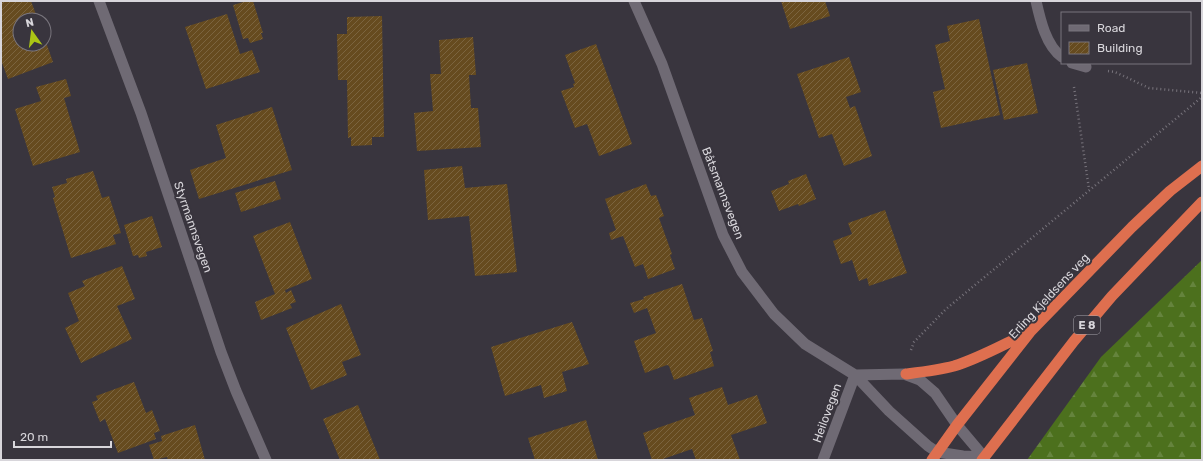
<svg xmlns="http://www.w3.org/2000/svg" width="1203" height="461" font-family="Rubik,sans-serif">
<style>
.forest{fill:url(#forest-firs)}
.building{fill:url(#building-hatch)}
.lines{fill:none;stroke-linecap:round;stroke-linejoin:round}
.path{stroke:#78747c;stroke-width:2.5;stroke-dasharray:1 3;stroke-linecap:butt}
.minor{stroke:#6f6a74;stroke-width:11}
.trunk{stroke:#de6f4f;stroke-width:11}
.labels{text-anchor:middle;stroke-width:4;stroke-linejoin:round;paint-order:stroke}
.shield{fill:#39353e;stroke:#a8a6ac;stroke-width:1}
.shield-label{font-size:11px;font-weight:bold;fill:#d8d6db}
.street-label{font-size:12px;fill:#d8d6db;stroke:#39353e}
</style>
<defs>
<pattern id="forest-firs" width="22" height="20" patternUnits="userSpaceOnUse"><rect width="22" height="20" fill="#4c701d"/><path d="M5 1l3.5 6h-7zM16 11l3.5 6h-7z" fill="#65843d"/></pattern>
<pattern id="building-hatch" width="6" height="6" patternUnits="userSpaceOnUse"><rect width="6" height="6" fill="#664b1f"/><path d="M-1 1l2-2M0 6l6-6M5 7l2-2" fill="none" stroke="#7b643f"/></pattern>
</defs>
<rect width="100%" height="100%" fill="#39353e"/>
<path class="forest" d="M 1202,260 L 1202,460 L 1027,460 L 1101,357 Z"/>
<path class="building" d="M 1,1 L 31,1 L 38,20 L 20,20 L 20,44 L 44,44 L 44,37 L 53,62 L 8,79 L 1,60 Z
M 247,1 L 253,1 L 263,33 L 261,33 L 263,39 L 250,43 L 248,38 L 243,39 L 233,5 Z
M 781,1 L 825,1 L 830,16 L 790,29 Z
M 227,14 L 240,54 L 252,50 L 260,72 L 206,89 L 185,27 Z
M 382,16 L 384,137 L 372,137 L 372,145 L 351,146 L 351,137 L 348,138 L 347,80 L 338,80 L 337,34 L 347,34 L 347,17 Z
M 979,19 L 1000,115 L 941,128 L 933,92 L 945,89 L 935,45 L 950,41 L 947,26 Z
M 473,37 L 476,75 L 469,75 L 471,108 L 478,108 L 481,147 L 417,151 L 414,113 L 433,111 L 430,74 L 441,74 L 439,40 Z
M 596,44 L 632,144 L 599,156 L 587,124 L 575,128 L 561,91 L 574,87 L 573,84 L 575,83 L 565,55 Z
M 849,57 L 861,92 L 846,97 L 850,108 L 855,106 L 872,156 L 844,166 L 832,134 L 819,138 L 797,74 Z
M 1027,63 L 1038,113 L 1004,120 L 993,70 Z
M 66,79 L 71,96 L 64,98 L 80,152 L 33,166 L 15,109 L 41,101 L 36,87 Z
M 272,107 L 292,170 L 199,199 L 190,170 L 226,158 L 216,125 Z
M 462,166 L 465,188 L 507,184 L 517,272 L 475,276 L 469,216 L 428,220 L 424,170 Z
M 93,171 L 102,198 L 109,196 L 121,233 L 113,235 L 116,244 L 71,258 L 53,198 L 55,197 L 52,187 L 67,183 L 66,179 Z
M 806,174 L 816,199 L 799,206 L 798,204 L 779,211 L 771,191 L 789,184 L 788,181 Z
M 275,181 L 281,199 L 241,212 L 235,193 Z
M 646,184 L 651,196 L 656,195 L 664,216 L 659,218 L 672,254 L 670,255 L 675,269 L 648,279 L 643,264 L 635,267 L 623,236 L 611,240 L 609,233 L 616,230 L 605,199 Z
M 885,210 L 907,273 L 869,286 L 867,278 L 859,281 L 852,260 L 841,264 L 833,241 L 852,234 L 848,223 Z
M 152,216 L 162,247 L 146,252 L 147,256 L 139,258 L 138,255 L 133,256 L 124,225 Z
M 290,222 L 312,279 L 285,290 L 286,293 L 291,290 L 296,302 L 290,304 L 292,308 L 261,320 L 255,302 L 275,294 L 253,236 Z
M 122,266 L 135,299 L 117,306 L 132,339 L 81,363 L 65,328 L 79,321 L 68,293 L 85,286 L 82,281 Z
M 682,284 L 694,320 L 702,318 L 713,351 L 710,352 L 714,366 L 674,380 L 669,366 L 667,365 L 645,373 L 634,341 L 656,333 L 647,308 L 634,313 L 630,303 L 644,299 L 643,297 Z
M 341,304 L 361,355 L 342,362 L 347,375 L 311,390 L 286,328 Z
M 572,322 L 589,364 L 562,372 L 567,391 L 544,398 L 541,385 L 505,396 L 491,347 Z
M 134,382 L 146,413 L 152,410 L 160,431 L 154,433 L 156,439 L 118,453 L 105,419 L 100,422 L 92,402 L 98,400 L 96,396 Z
M 722,387 L 728,405 L 757,395 L 767,423 L 731,435 L 740,460 L 696,460 L 692,449 L 660,460 L 652,460 L 643,433 L 695,415 L 689,398 Z
M 358,405 L 380,460 L 340,460 L 323,419 Z
M 586,420 L 598,460 L 535,460 L 528,438 Z
M 195,425 L 205,460 L 168,460 L 167,457 L 154,460 L 149,445 L 162,441 L 161,436 Z"/>
<g class="lines">
<path class="path" d="M 1108,71 L 1115,72 L 1149,88 L 1202,93
M 1074,87 L 1089,189
M 911,350 L 914,342 L 946,309 L 1202,97"/>
<path class="minor" d="M 99,1 L 141,113 L 221,352 L 236,391 L 266,460
M 634,1 L 662,64 L 723,235 L 742,272 L 774,314 L 805,344 L 855,375 L 889,411 L 928,446 L 937,452 L 963,456 L 984,457
M 1036,1 C 1040,19 1046,46 1062,57
M 1072,63 L 1086,67
M 855,375 L 904,374 L 920,380 L 935,393 L 957,425 L 984,457
M 823,460 L 855,375"/>
<path class="trunk" d="M 906,374 C 922,372 939,370 954,366 C 980,358 1004,344 1028,333
M 932,460 L 957,425 L 1030,332 L 1132,227 L 1170,191 L 1202,166
M 982,460 L 1074,341 L 1112,296 L 1202,202"/>
</g>
<g class="labels">
<rect class="shield" x="1074" y="316" width="26" height="18" rx="3"/>
<g class="shield-label">
<text x="1087" y="329">E 8</text>
</g>
<g class="street-label">
<text transform="translate(723 193) rotate(69)" y="4">Båtsmannsvegen</text>
<text transform="translate(193 227) rotate(71)" y="4">Styrmannsvegen</text>
<text transform="translate(1049 296) rotate(-47)" y="4">Erling Kjeldsens veg</text>
<text transform="translate(827 413) rotate(-70)" y="4">Heilovegen</text>
</g>
</g>
<rect width="1203" height="461" fill="none" stroke="#d8d6db" stroke-width="4"/>
<rect x="1061" y="12" width="130" height="52" fill="#39353e" stroke="#79757d"/>
<rect x="1069" y="25" width="20" height="6" fill="#6f6a74" stroke="#79757d"/>
<text x="1097" y="32" font-size="12" fill="#d8d6db">Road</text>
<rect x="1069" y="42" width="20" height="12" fill="url(#building-hatch)" stroke="#79757d"/>
<text x="1097" y="52" font-size="12" fill="#d8d6db">Building</text>
<g transform="translate(32 32) rotate(346)"><circle r="19" fill="#39353e" stroke="#79757d"/>
<path d="M0-3L7 15L0 10L-7 15Z" fill="#abc615"/>
<text y="-6" font-size="11" font-weight="bold" text-anchor="middle" fill="#d8d6db">N</text>
</g>
<path d="M14 441v6h97v-6" fill="none" stroke="#d8d6db" stroke-width="2"/>
<text x="20" y="441" font-size="12" fill="#d8d6db" stroke="#39353e" stroke-width="3" paint-order="stroke">20 m</text>
</svg>
